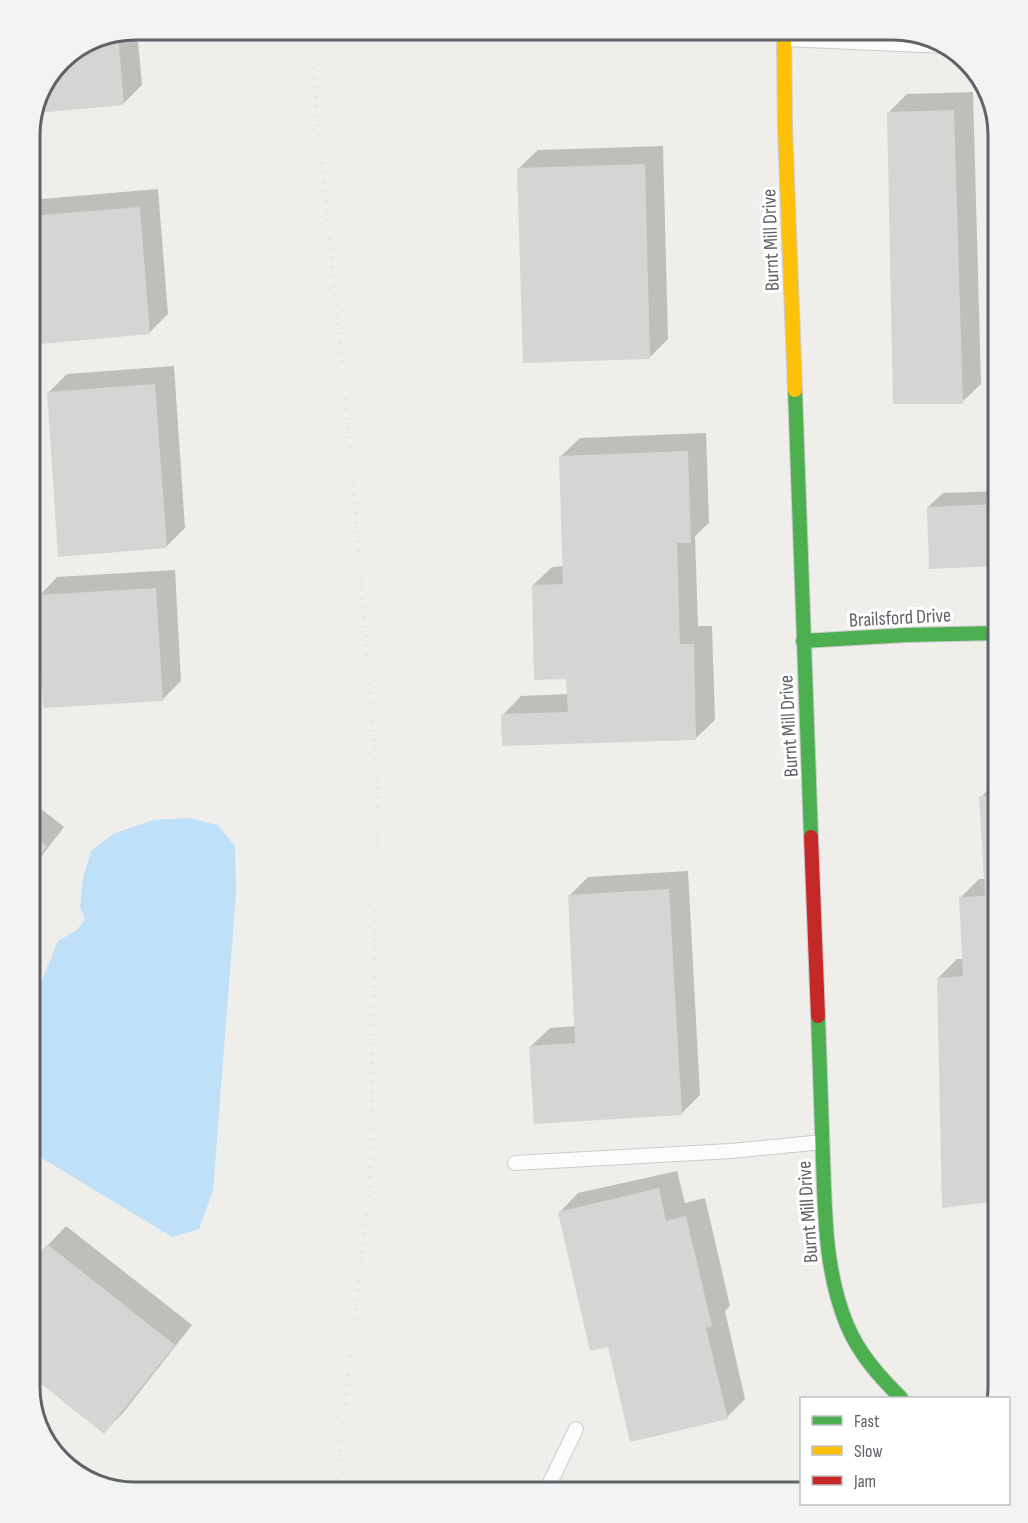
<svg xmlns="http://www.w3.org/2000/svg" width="1028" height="1523" font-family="'Sofia Sans Condensed',sans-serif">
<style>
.water{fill:#bfe0f9}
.shadow{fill:#0003}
.building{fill:#d6d5d3}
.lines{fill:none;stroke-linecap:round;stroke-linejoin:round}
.lane-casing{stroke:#cbcccc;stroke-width:16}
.fast-casing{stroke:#cacacb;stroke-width:16}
.slow-casing{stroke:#cacacb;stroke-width:16}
.jam-casing{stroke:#cacacb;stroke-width:16}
.lane{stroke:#fdfcfc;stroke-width:14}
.fast{stroke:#4caf50;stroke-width:14}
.slow{stroke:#ffc107;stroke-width:14}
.jam{stroke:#c62828;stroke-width:14}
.rail{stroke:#e4e4e4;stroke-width:4.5;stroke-dasharray:1.5 8;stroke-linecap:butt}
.labels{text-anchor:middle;stroke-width:6;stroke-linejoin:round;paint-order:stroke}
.street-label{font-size:20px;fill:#5f6368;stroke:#fff}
.rim{fill:none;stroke:#5f6368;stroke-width:3}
</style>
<rect width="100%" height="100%" fill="#efeeea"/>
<path class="water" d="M 189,818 L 218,825 L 235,846 L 236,893 L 213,1191 L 199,1229 L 172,1237 L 30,1151 L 30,1009 L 58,941 L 77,930 L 85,919 L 80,907 L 83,878 L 91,851 L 113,834 L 153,820 Z"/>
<path class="shadow" d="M 137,30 L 142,85 L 123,104 L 38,111 L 61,61 L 95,38 Z
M 973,92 L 981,384 L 962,402 L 889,112 L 907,94 Z
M 663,146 L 668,339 L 649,358 L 519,168 L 538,150 Z
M 158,189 L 168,314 L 149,333 L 30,343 L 30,200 Z
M 174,366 L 185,528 L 166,547 L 48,393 L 67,374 Z
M 706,433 L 709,523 L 695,536 L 698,626 L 712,626 L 715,720 L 696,738 L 503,715 L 521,696 L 568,694 L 568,677 L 533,585 L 552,567 L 564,566 L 561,456 L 580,438 Z
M 998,491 L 998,564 L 928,507 L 943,493 Z
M 175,570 L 181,681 L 162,700 L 39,596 L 57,577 Z
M 998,780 L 998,1200 L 938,978 L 957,959 L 964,959 L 960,898 L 979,879 L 985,879 L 981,797 Z
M 30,800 L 64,827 L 30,871 Z
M 688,871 L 700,1095 L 681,1114 L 531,1046 L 550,1028 L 576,1026 L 569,896 L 588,877 Z
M 677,1171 L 685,1203 L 705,1198 L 730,1306 L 725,1311 L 745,1399 L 727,1417 L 609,1345 L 560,1212 L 578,1193 Z
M 66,1226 L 192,1325 L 123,1413 L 104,1432 L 30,1267 L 48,1245 Z"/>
<path class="building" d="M 118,33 L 124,105 L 37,113 L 61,61 L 95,38 Z
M 954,110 L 963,404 L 893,404 L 887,112 Z
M 645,164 L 650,359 L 523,363 L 517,168 Z
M 140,207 L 150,334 L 30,345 L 30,216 Z
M 155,384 L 167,548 L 58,557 L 47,392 Z
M 688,451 L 691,543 L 677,543 L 680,644 L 694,644 L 696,740 L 502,746 L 501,714 L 568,712 L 566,679 L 534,680 L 532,585 L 563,584 L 559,456 Z
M 998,504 L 998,566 L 929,569 L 927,507 Z
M 156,588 L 163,701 L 43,708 L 37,595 Z
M 998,795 L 998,1201 L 942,1208 L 937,978 L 963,976 L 959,897 L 985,896 L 979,796 Z
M 30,833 L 47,846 L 30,868 Z
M 669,889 L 682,1115 L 534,1124 L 529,1046 L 575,1043 L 568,895 Z
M 659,1188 L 666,1221 L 686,1216 L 712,1326 L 706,1328 L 728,1419 L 630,1442 L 608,1347 L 590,1351 L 558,1212 Z
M 47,1244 L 175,1345 L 104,1434 L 30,1375 L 30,1265 Z"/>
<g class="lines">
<defs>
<path id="lane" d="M 784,39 L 947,46
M 515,1163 L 731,1151 L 823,1142
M 545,1493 L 576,1429"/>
<path id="fast" d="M 795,390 L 811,837
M 803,641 L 907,635 L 998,633
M 818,1016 C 820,1064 821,1111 823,1158 C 825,1215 825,1272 847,1325 C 859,1354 879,1376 901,1398"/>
<path id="slow" d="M 784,30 L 785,128 L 795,390"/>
<path id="jam" d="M 811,837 L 818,1016"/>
</defs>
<use href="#lane" class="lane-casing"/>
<use href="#fast" class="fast-casing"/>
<use href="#slow" class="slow-casing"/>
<use href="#jam" class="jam-casing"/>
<use href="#lane" class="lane"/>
<use href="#fast" class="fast"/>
<use href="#slow" class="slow"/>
<use href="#jam" class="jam"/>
<path class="rail" d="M 309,30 L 350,446 L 378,790 L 370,1182 L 338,1469 L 334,1493"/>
</g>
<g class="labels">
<g class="street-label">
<text transform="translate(770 240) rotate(-92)" y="7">Burnt Mill Drive</text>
<text transform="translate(900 617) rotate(-3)" y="7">Brailsford Drive</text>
<text transform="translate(788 726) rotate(-93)" y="7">Burnt Mill Drive</text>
<text transform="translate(807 1212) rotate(-94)" y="7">Burnt Mill Drive</text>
</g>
</g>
<path d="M0 0H1028V1523H0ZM135 40H893A95 95 0 0 1 988 135V1387A95 95 0 0 1 893 1482H135A95 95 0 0 1 40 1387V135A95 95 0 0 1 135 40Z" fill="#f2f3f3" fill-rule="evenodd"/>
<path class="rim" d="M135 40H893A95 95 0 0 1 988 135V1387A95 95 0 0 1 893 1482H135A95 95 0 0 1 40 1387V135A95 95 0 0 1 135 40Z"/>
<rect x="800" y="1397" width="210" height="108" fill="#ffffff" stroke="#bfc1c3" stroke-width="1.5"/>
<rect x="812" y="1416" width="30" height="9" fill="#4caf50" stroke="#bfc1c3" stroke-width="1.5"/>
<text x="854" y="1427" font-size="18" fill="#5f6368">Fast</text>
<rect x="812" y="1446" width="30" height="9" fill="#ffc107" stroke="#bfc1c3" stroke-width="1.5"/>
<text x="854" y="1457" font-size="18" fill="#5f6368">Slow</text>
<rect x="812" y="1476" width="30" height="9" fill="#c62828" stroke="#bfc1c3" stroke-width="1.5"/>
<text x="854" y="1487" font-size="18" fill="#5f6368">Jam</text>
</svg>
